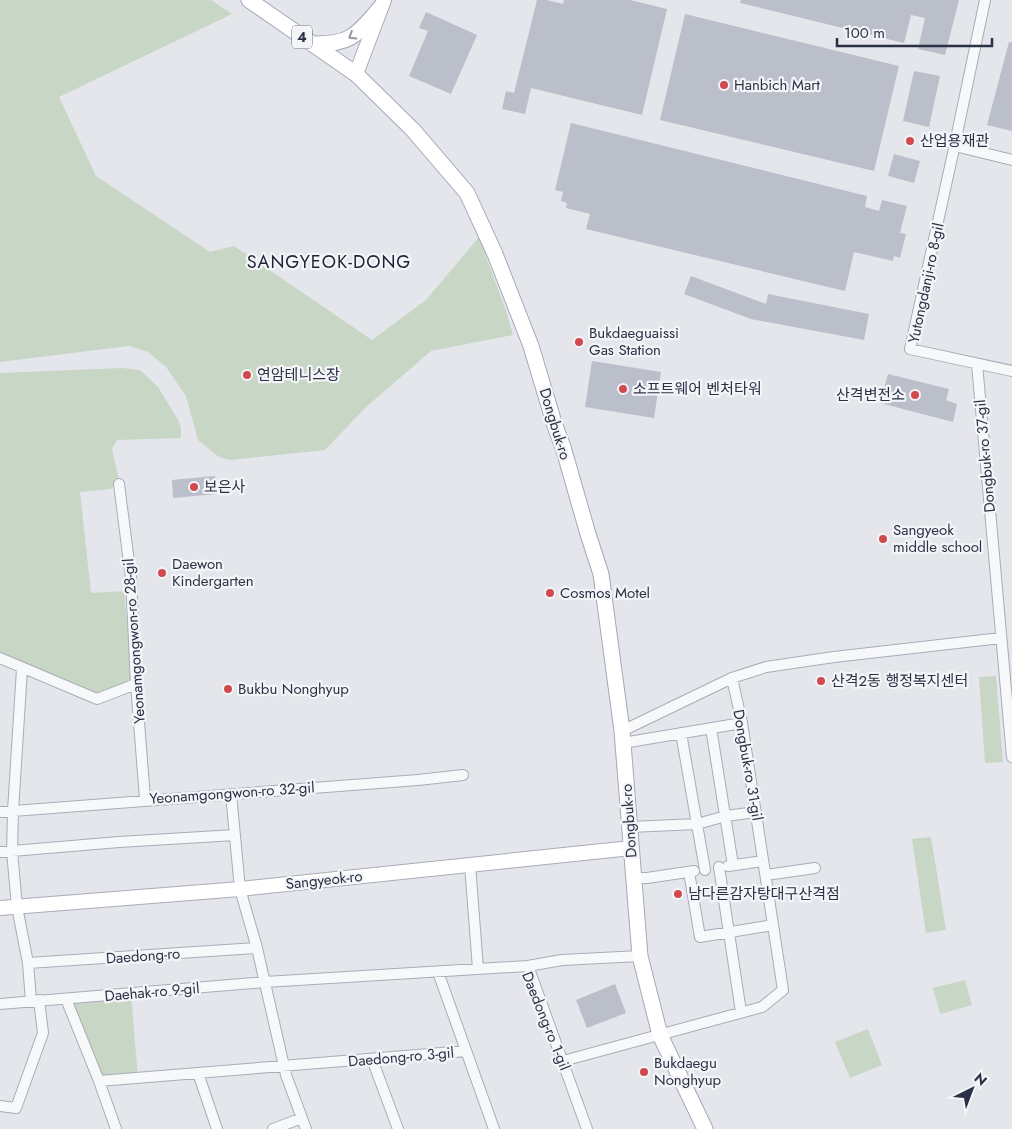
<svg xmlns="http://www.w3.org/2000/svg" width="1012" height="1129" font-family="Jost,'Noto Sans KR',sans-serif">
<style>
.green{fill:#c7d6c5}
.building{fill:#bbbfca}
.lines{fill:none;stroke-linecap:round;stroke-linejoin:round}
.street-casing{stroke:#a9acb7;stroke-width:12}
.secondary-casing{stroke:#a9acb7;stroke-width:16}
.primary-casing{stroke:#a3a9b8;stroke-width:17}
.street{stroke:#f7f8fa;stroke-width:10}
.secondary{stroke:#fff;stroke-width:14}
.primary{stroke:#fff;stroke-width:15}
.oneway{stroke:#9598a2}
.poi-dot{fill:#d0494e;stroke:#f4f5f9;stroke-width:2}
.labels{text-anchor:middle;stroke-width:4.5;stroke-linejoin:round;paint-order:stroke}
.shield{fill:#f4f5f9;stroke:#676c7b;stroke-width:1}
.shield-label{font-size:14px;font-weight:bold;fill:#2b3145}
.poi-label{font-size:15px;fill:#2b3145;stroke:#f4f5f9;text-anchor:start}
.street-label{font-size:15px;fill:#2b3145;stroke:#f4f5f9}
.quarter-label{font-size:18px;letter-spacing:1px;fill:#1d2336;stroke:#f4f5f9}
</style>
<rect width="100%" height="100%" fill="#e4e6ec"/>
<path class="green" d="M 0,0 L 211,0 L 232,14 L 59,97 L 96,176 L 210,252 L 234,246 L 372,340 L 426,300 L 479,237 L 507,314 L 513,335 L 431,351 L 366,407 L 325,450 L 230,460 L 219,457 L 198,440 L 186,396 L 166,367 L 148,352 L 129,346 L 0,362 Z
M 122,368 L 140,370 L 158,387 L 178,420 L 181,428 L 181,438 L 117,440 L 112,449 L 119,480 L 111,489 L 80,492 L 91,593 L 124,591 L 133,682 L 96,696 L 0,655 L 0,373 Z
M 996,676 L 1003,762 L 985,763 L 979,677 Z
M 931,837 L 946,930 L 926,933 L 912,839 Z
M 965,980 L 972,1005 L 940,1014 L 933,988 Z
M 131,994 L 138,1078 L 99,1081 L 66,999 Z
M 868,1029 L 882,1065 L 850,1078 L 835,1042 Z"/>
<path class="building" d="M 537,0 L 547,0 L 563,4 L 564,0 L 630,0 L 667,9 L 642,115 L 531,88 L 525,114 L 502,109 L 506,91 L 514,93 Z
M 741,0 L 959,0 L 945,55 L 918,49 L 925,18 L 911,15 L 904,43 L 740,3 Z
M 426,12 L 477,35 L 451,94 L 409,76 L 428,31 L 419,28 Z
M 685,14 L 899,66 L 874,171 L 660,120 Z
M 1009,42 L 1012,42 L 1012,131 L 987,125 Z
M 914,71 L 940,76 L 929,127 L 903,121 Z
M 571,123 L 867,196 L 865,207 L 879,211 L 882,200 L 907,206 L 900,233 L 906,234 L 900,258 L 894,256 L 893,261 L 854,252 L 845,291 L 586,229 L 590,214 L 566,208 L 567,203 L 561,201 L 563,192 L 555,190 Z
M 894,154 L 920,161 L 914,183 L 888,176 Z
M 691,276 L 766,304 L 768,294 L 869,314 L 864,340 L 751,319 L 684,294 Z
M 592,361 L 661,372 L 654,418 L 585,407 Z
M 888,374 L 949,389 L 946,400 L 957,404 L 953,422 L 880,403 Z
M 215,476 L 217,494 L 173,498 L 172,480 Z
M 615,984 L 626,1013 L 587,1028 L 576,1000 Z"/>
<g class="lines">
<defs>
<path id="street" d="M 985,0 L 953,153 L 910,349 L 1012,371
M 955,146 L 1012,160
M 977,364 L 1012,757
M 119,484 L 131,578 L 136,684 L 145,799
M 0,658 L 97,699 L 136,684
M 22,669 L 13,811 L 12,851 L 17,907 L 28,963 L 31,1001
M 711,728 L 733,865
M 622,731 L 732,678 L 766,667 L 834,657 L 1001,638
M 681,733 L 705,870
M 623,743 L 742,723
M 231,794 L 240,889 L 257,948 L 286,1075 L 306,1129
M 0,812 L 418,780 L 463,775
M 630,827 L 697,824 L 726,816 L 756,812
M 0,852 L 119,842 L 235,835
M 470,865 L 478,969
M 728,866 L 763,861
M 719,867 L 741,1012
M 689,872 L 700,937 L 773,925
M 766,875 L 815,868
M 633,878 L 647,878 L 694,871
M 28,963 L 257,948
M 528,966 L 587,1129
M 438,972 L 494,1129
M 66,999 L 99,1081 L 116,1129
M 0,1004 L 265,982 L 528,966 L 562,960 L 640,956
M 372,1059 L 398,1129
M 563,1061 L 762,1007 L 783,990 L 742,723 L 732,678
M 198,1073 L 217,1129
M 99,1081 L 466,1051
M 0,1106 L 16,1108 L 43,1033 L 39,1000
M 273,1129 L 302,1118"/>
<path id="secondary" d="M 356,74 L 384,0
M 0,908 L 240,889 L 631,848"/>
<path id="primary" d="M 249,0 L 356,74 L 413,130 L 467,193 L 495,254 L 531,346 L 555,426 L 563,447 L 588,534 L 601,574 L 622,731 L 640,956 L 660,1035 L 705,1129
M 312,44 C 352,45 357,34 381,7"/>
</defs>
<use href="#street" class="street-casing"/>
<use href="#secondary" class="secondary-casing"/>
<use href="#primary" class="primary-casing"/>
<use href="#street" class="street"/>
<use href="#secondary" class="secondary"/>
<use href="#primary" class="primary"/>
</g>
<defs><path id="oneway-chevron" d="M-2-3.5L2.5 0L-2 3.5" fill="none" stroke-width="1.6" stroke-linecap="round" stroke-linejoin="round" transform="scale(1.25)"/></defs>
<use class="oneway" href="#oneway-chevron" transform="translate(352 36) rotate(148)"/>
<g class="poi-dot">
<circle cx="724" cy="85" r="5"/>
<circle cx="910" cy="141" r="5"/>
<circle cx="579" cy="342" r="5"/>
<circle cx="247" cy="375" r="5"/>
<circle cx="623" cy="389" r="5"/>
<circle cx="915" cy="395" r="5"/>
<circle cx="194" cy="487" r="5"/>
<circle cx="883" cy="539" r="5"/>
<circle cx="162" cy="573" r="5"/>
<circle cx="550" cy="593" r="5"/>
<circle cx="821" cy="681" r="5"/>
<circle cx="228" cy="689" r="5"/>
<circle cx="678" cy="894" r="5"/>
<circle cx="644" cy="1072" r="5"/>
</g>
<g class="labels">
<rect class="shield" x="292" y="25.5" width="20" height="23" rx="4"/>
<g class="shield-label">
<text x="302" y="42">4</text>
</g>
<g class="poi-label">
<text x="734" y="90">Hanbich Mart</text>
<text x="920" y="146">산업용재관</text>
<text x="589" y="338">Bukdaeguaissi<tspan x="589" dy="17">Gas Station</tspan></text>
<text x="257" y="380">연암테니스장</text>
<text x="633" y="394">소프트웨어 벤처타워</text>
<text x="905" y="400" text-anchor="end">산격변전소</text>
<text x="204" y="492">보은사</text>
<text x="893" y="535">Sangyeok<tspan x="893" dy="17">middle school</tspan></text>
<text x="172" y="569">Daewon<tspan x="172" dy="17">Kindergarten</tspan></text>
<text x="560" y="598">Cosmos Motel</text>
<text x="831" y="686">산격2동 행정복지센터</text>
<text x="238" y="694">Bukbu Nonghyup</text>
<text x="688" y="899">남다른감자탕대구산격점</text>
<text x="654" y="1068">Bukdaegu<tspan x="654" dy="17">Nonghyup</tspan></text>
</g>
<g class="street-label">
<text transform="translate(926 283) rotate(-78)" y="5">Yutongdanji-ro 8-gil</text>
<text transform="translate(555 424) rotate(73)" y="5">Dongbuk-ro</text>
<text transform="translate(985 456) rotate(-95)" y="5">Dongbuk-ro 37-gil</text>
<text transform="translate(134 641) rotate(-94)" y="5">Yeonamgongwon-ro 28-gil</text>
<text transform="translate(748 765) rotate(80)" y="5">Dongbuk-ro 31-gil</text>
<text transform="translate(232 793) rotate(-4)" y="5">Yeonamgongwon-ro 32-gil</text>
<text transform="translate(629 821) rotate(-94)" y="5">Dongbuk-ro</text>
<text transform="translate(324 880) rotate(-6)" y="5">Sangyeok-ro</text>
<text transform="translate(143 956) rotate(-4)" y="5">Daedong-ro</text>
<text transform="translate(152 992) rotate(-5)" y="5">Daehak-ro 9-gil</text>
<text transform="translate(546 1021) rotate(68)" y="5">Daedong-ro 1-gil</text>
<text transform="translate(401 1057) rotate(-5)" y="5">Daedong-ro 3-gil</text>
</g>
<g class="quarter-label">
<text x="329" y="268">SANGYEOK-DONG</text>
</g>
</g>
<g transform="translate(972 1089) rotate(42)" stroke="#f4f5f9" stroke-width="4" paint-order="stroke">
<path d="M0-4L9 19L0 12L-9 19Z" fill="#2b3145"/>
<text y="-8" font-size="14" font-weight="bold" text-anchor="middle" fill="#2b3145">N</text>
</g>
<path d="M837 38v8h155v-8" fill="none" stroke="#2b3145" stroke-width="2.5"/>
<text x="844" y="38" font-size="15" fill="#2b3145" stroke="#f4f5f9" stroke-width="4" paint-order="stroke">100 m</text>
</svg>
